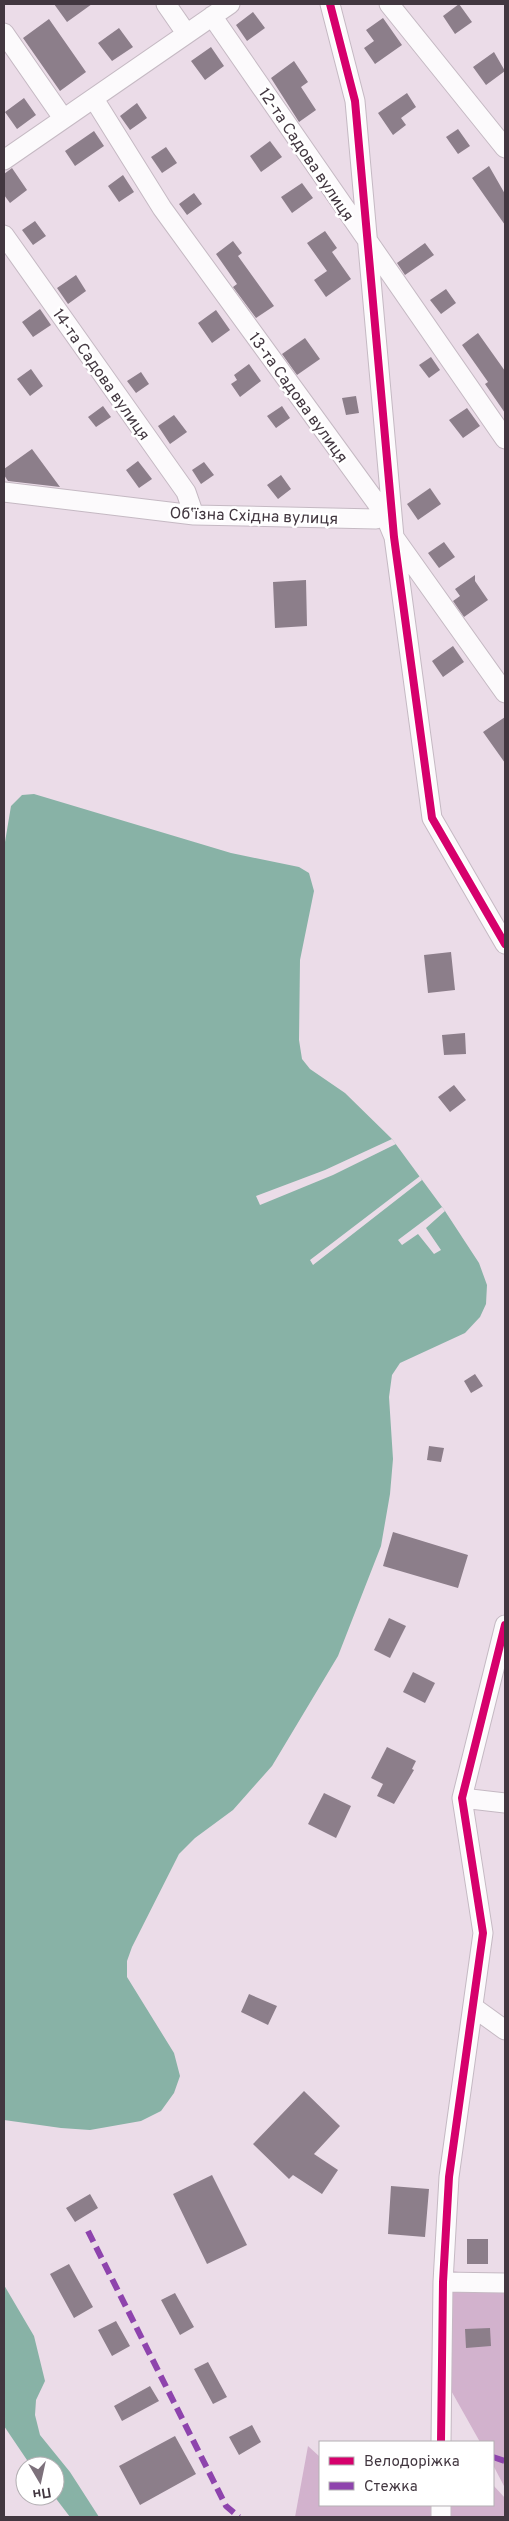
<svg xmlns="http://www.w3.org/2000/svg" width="509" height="2521" font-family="Overpass,sans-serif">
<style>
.forest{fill:#d2b2cd}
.water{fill:#88b2a6}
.pier{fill:#ebdce8}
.building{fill:#8c7e8a}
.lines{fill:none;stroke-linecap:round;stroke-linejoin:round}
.minor-casing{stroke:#c5b9c3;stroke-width:21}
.minor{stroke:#fcfafc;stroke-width:19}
.quiet{stroke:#8e44ad;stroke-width:6;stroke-dasharray:12 6;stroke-linecap:butt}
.cycleway-casing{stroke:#fff;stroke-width:11}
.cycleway{stroke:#d6006c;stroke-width:8}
.labels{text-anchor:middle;stroke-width:5;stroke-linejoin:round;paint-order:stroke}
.street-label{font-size:16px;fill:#423740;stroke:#fff}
</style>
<rect width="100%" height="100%" fill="#ebdce8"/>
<path class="forest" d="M 451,2271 L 505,2278 L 505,2488 L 493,2465 L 493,2442 L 480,2442 L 449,2387 Z
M 308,2446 L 320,2457 L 320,2505 L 493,2505 L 493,2485 L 505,2498 L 505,2517 L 295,2517 Z"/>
<path class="water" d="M 34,794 L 231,853 L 299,867 L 309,873 L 314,891 L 300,960 L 299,1040 L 302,1059 L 310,1069 L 345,1093 L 392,1139 L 445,1211 L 479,1263 L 487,1285 L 486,1304 L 480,1317 L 465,1333 L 400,1363 L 392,1375 L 389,1397 L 393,1459 L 390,1494 L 381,1546 L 338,1656 L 272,1766 L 233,1810 L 195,1838 L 179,1854 L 132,1947 L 127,1961 L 127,1977 L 174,2053 L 180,2076 L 174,2093 L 161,2111 L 141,2121 L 90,2130 L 61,2128 L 4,2120 L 4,848 L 11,806 L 22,795 Z
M 4,2285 L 34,2336 L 45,2381 L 36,2400 L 35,2415 L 40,2435 L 70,2472 L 99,2517 L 70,2517 L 54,2496 L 55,2466 L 31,2466 L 4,2426 Z"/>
<path class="pier" d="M 392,1139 L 396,1144 L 333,1175 L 260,1205 L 256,1196 L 325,1170 Z
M 420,1176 L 422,1180 L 313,1265 L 310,1260 Z
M 442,1207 L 445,1211 L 426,1228 L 441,1250 L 434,1254 L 418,1234 L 402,1245 L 398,1240 Z"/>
<path class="building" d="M 54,4 L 92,4 L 67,22 Z
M 459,4 L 472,22 L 455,34 L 443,16 Z
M 253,12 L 265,28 L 247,41 L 236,25 Z
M 383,18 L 402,45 L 375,64 L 364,48 L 374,41 L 366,30 Z
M 49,19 L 86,72 L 60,91 L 23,38 Z
M 119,28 L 133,47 L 112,61 L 98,43 Z
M 211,47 L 224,66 L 205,80 L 191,61 Z
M 494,52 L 505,71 L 486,85 L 473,67 Z
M 294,61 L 308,82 L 301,87 L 316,110 L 299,122 L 271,78 Z
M 407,93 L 416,107 L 401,118 L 406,125 L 393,135 L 378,113 Z
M 24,98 L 36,115 L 17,129 L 5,112 Z
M 137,103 L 147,118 L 130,130 L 120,116 Z
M 458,129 L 470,146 L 458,154 L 446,137 Z
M 94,131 L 104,146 L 75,166 L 65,151 Z
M 270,141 L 282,157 L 261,172 L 250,156 Z
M 166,147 L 177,163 L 162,173 L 151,157 Z
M 489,166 L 505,194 L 505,225 L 472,178 Z
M 12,168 L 27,190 L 10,203 L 4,195 L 4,174 Z
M 123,175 L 134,192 L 119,202 L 108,186 Z
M 302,183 L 313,198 L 292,213 L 281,197 Z
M 194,193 L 202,204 L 187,215 L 179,204 Z
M 35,221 L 46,236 L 33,245 L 22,230 Z
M 325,231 L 337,248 L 332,252 L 351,279 L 326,297 L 314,280 L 327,271 L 307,243 Z
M 233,241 L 242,253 L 238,256 L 274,306 L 256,318 L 233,287 L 237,284 L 216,254 Z
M 425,243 L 434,255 L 405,275 L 397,263 Z
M 76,275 L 86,291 L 68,304 L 57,288 Z
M 446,289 L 456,303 L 441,314 L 430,300 Z
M 40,309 L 51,325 L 33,337 L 22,322 Z
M 216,310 L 230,330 L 212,343 L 198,323 Z
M 478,333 L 505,371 L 505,413 L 485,384 L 488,382 L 462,345 Z
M 305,338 L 320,359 L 297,375 L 282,354 Z
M 431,357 L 440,370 L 429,378 L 419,365 Z
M 249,364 L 261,381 L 240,397 L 231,384 L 237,380 L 234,375 Z
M 31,369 L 43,386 L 30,396 L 17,379 Z
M 141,372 L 149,384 L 136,393 L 127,381 Z
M 356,396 L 359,413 L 346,415 L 342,398 Z
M 103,406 L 111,417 L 96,427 L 88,417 Z
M 282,406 L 290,418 L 276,428 L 267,416 Z
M 467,408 L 480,426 L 463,438 L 449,420 Z
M 174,415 L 187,432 L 170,444 L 158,426 Z
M 32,449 L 60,487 L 8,481 L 4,475 L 4,469 Z
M 138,461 L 152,479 L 139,488 L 126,470 Z
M 204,462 L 214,475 L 201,484 L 192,470 Z
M 281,475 L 291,489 L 278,499 L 267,485 Z
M 430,488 L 441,504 L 418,520 L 407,504 Z
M 444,542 L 455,557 L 439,568 L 428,553 Z
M 475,575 L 475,581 L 488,600 L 464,617 L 453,601 L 460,596 L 455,589 Z
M 306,580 L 307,626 L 275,628 L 273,582 Z
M 453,646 L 464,662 L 443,677 L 432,661 Z
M 505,717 L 505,763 L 483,732 Z
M 451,952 L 455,990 L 428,993 L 424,955 Z
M 465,1033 L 466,1054 L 444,1055 L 442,1035 Z
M 454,1085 L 466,1100 L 450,1112 L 438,1097 Z
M 475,1374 L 483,1386 L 471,1393 L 464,1381 Z
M 429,1446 L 444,1448 L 441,1462 L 427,1460 Z
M 393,1532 L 468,1555 L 458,1588 L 383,1566 Z
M 389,1618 L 406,1626 L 390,1658 L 374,1650 Z
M 413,1672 L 435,1683 L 425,1703 L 403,1692 Z
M 387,1747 L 416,1761 L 412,1769 L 414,1770 L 394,1804 L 377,1796 L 383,1784 L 371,1778 Z
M 324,1793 L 351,1806 L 336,1838 L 308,1824 Z
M 249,1994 L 277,2006 L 268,2025 L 241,2012 Z
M 304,2091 L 340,2126 L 314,2154 L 338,2170 L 322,2194 L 293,2175 L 289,2179 L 253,2144 Z
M 212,2175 L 247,2245 L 207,2264 L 173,2194 Z
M 391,2186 L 429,2189 L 425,2237 L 388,2234 Z
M 90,2194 L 98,2208 L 75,2222 L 66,2208 Z
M 467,2239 L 488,2239 L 488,2264 L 467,2264 Z
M 69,2264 L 93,2307 L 74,2318 L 50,2274 Z
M 175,2293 L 194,2327 L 180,2335 L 161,2300 Z
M 116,2321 L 130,2346 L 112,2356 L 98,2330 Z
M 490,2328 L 491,2346 L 466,2348 L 465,2329 Z
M 208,2362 L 227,2397 L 213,2404 L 194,2369 Z
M 150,2386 L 159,2401 L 122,2421 L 114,2406 Z
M 252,2425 L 261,2442 L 239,2455 L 229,2437 Z
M 175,2436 L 196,2474 L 140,2505 L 119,2466 Z"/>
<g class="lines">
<defs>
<path id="minor" d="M 166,4 L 186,33
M 330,4 L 355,101 L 394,537 L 432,818 L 505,944
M 389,4 L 505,148
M 212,16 L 505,439
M 4,33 L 63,118
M 94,99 L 162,208 L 384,513 L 394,537 L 505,693
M 4,160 L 230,4
M 4,235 L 186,492 L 194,515
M 4,492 L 194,515 L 376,519 L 384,513
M 462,1798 L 505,1803
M 473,2007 L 505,2030
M 443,2282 L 505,2283
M 441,2442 L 443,2282 L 449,2177 L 483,1933 L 462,1798 L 505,1625
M 441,2505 L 441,2517"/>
</defs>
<use href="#minor" class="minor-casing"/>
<use href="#minor" class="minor"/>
<path class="quiet" d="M 88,2231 L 226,2506 L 239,2517
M 493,2457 L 505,2461"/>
<defs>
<path id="cycleway" d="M 330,4 L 355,101 L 394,537 L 432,818 L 505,944
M 441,2442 L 443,2282 L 449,2177 L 483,1933 L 462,1798 L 505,1625"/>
</defs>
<use href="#cycleway" class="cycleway-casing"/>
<use href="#cycleway" class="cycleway"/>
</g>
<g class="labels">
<g class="street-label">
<text transform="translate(307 154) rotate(56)" y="6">12-та Садова вулиця</text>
<text transform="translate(102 374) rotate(55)" y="6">14-та Садова вулиця</text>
<text transform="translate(299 397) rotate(54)" y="6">13-та Садова вулиця</text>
<text transform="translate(254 515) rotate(2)" y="6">Обʼїзна Східна вулиця</text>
</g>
</g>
<rect width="509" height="2521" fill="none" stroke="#423740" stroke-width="10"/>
<rect x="319" y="2441" width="175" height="65" fill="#ffffff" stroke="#b3afb3"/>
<rect x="329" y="2457" width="25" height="8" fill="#d6006c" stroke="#b3afb3"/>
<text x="364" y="2466" font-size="15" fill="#423740">Велодоріжка</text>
<rect x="329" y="2482" width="25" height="8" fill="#8e44ad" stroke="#b3afb3"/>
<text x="364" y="2491" font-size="15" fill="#423740">Стежка</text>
<g transform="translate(40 2481) rotate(171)"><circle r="24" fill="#ffffff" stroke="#b3afb3"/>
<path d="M0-4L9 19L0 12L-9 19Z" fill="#7d717b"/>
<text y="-8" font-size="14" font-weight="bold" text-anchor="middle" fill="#423740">Пн</text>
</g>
</svg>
